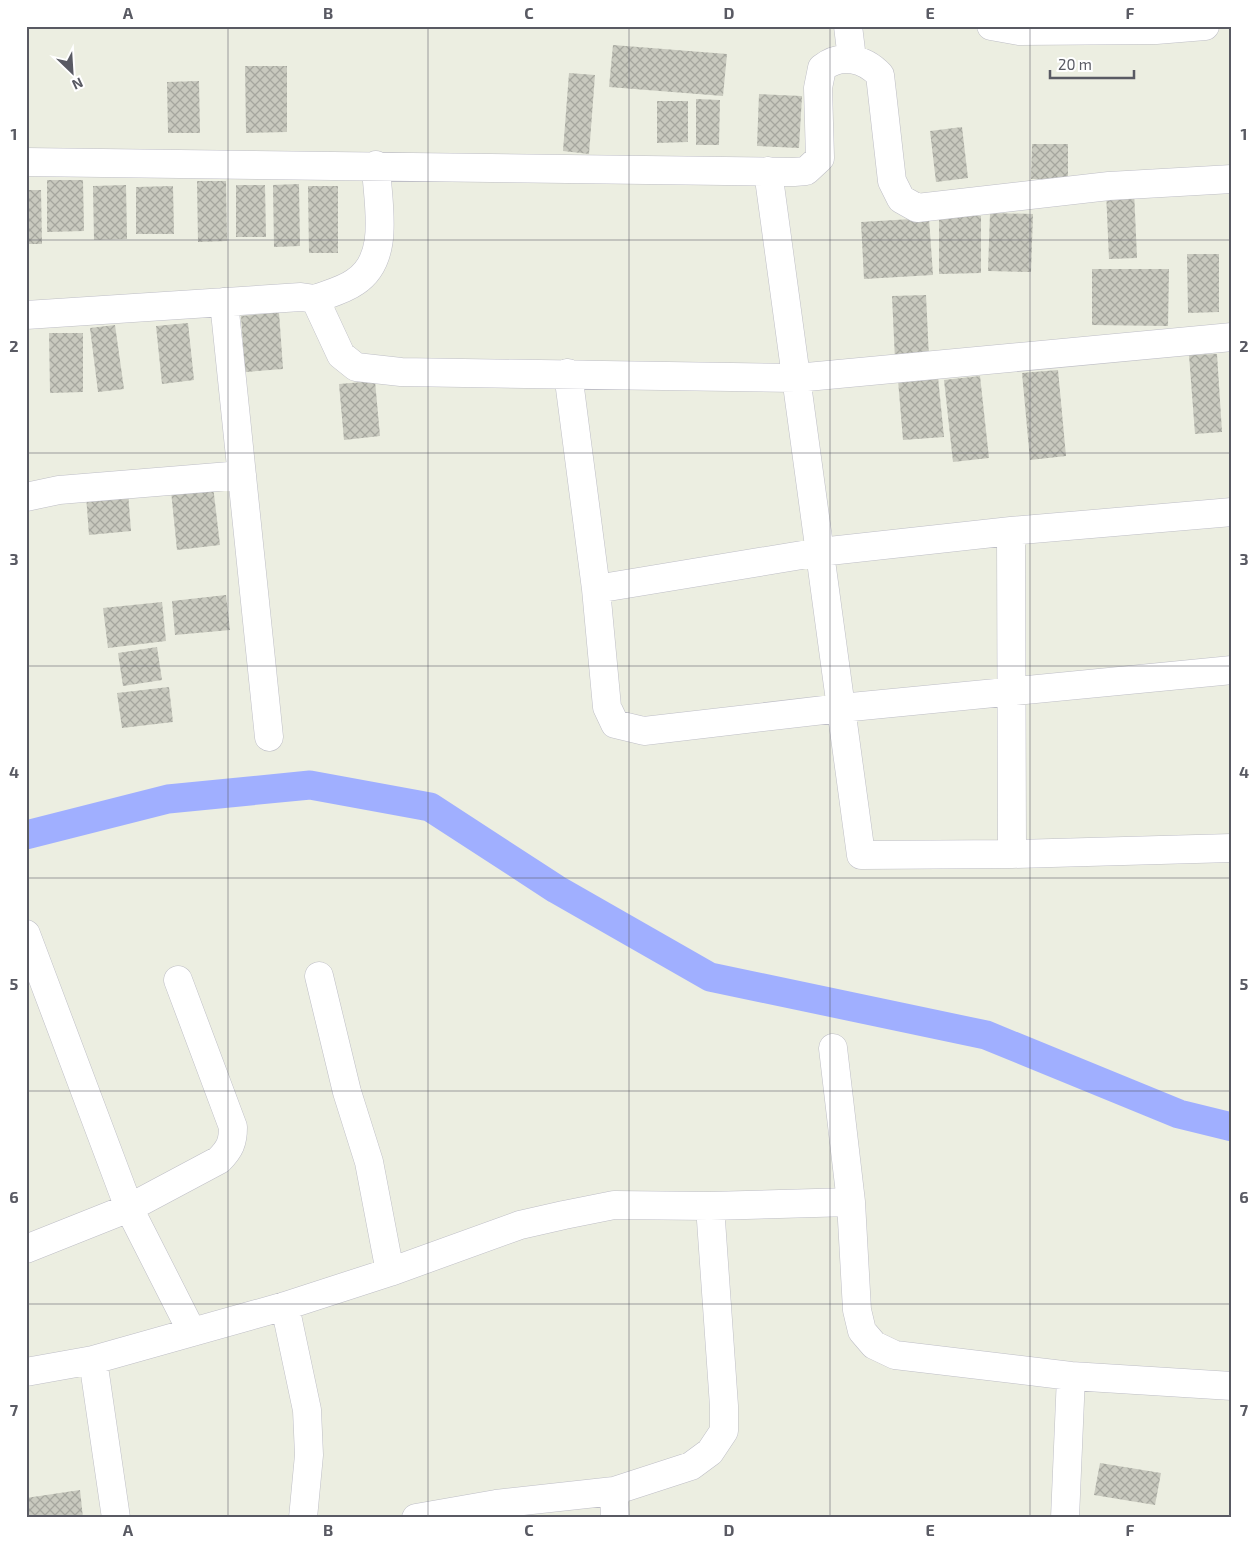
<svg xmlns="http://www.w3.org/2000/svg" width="1258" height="1544" font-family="'Exo 2',sans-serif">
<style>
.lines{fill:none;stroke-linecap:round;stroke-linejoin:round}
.canal{stroke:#a0afff;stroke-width:29}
.building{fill:url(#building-cross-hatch)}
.minor-casing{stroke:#bebec6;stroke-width:29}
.minor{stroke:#fff;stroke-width:28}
.grid{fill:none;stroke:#595a63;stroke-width:1;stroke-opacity:0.55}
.neatline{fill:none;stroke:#595a63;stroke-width:2}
.grid-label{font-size:16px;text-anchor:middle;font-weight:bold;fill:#595a63}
</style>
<defs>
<pattern id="building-cross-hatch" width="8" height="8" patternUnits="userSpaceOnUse" patternTransform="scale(1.25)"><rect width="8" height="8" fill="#c8c9be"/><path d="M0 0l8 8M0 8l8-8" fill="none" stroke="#a5a69e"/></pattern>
</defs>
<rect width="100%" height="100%" fill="#eceee1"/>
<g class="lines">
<path class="canal" d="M 26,835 L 168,799 L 310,785 L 430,807 L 556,889 L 710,977 L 986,1035 L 1179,1114 L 1232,1127"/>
</g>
<path class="building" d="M 613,45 L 727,54 L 723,96 L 609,87 Z
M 245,66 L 287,66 L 287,132 L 246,133 Z
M 569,73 L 595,75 L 589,154 L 563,151 Z
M 199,81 L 200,133 L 168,133 L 167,82 Z
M 759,94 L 802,96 L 799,148 L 757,146 Z
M 696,99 L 720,100 L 719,145 L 696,145 Z
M 657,101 L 688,101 L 688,142 L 657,143 Z
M 962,127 L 968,178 L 936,182 L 930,131 Z
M 1032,144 L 1068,144 L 1068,179 L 1031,179 Z
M 47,180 L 83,180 L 84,231 L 47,232 Z
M 197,181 L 226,181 L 227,241 L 198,242 Z
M 299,184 L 300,246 L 274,247 L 273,185 Z
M 126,185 L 127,239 L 94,240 L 93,186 Z
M 236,185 L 265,185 L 266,237 L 236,237 Z
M 173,186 L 174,234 L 136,234 L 136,187 Z
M 308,186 L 338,186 L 338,253 L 309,253 Z
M 26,190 L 41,190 L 42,244 L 26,244 Z
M 1134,190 L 1137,258 L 1109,259 L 1106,191 Z
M 990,213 L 1033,214 L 1031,272 L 988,271 Z
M 939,216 L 981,216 L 981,273 L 939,274 Z
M 929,218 L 933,275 L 864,279 L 861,222 Z
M 1187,254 L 1219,254 L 1219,312 L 1188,313 Z
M 1092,269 L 1169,269 L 1168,326 L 1092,325 Z
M 926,295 L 929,358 L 895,360 L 892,296 Z
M 279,312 L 283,369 L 245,372 L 241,316 Z
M 188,323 L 194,380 L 162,384 L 156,326 Z
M 115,325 L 124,389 L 98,392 L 90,328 Z
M 49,333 L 83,333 L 83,392 L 50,393 Z
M 1217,354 L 1222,432 L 1195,434 L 1189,355 Z
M 1058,370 L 1066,456 L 1030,460 L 1022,373 Z
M 980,376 L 989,458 L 953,462 L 944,380 Z
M 938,377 L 944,437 L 903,440 L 898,380 Z
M 375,381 L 380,436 L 344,440 L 339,384 Z
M 213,486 L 220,545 L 177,550 L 171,491 Z
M 128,492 L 131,531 L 89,535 L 86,495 Z
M 226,595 L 230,630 L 175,635 L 172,601 Z
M 162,602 L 166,641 L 108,648 L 103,608 Z
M 157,647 L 162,680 L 123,686 L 118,653 Z
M 169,687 L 173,722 L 122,728 L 117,693 Z
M 1100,1463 L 1161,1473 L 1155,1505 L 1094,1495 Z
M 80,1490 L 83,1518 L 26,1518 L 26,1498 Z"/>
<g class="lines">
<defs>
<path id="minor" d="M 848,26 L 852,59
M 991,26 L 1019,31 L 1156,30 L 1205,26
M 26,162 L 794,172 L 806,171 L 820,158 L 818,88 L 822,68 C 841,53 864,58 880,75 L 892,181 L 901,199 L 917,208 L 1109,186 L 1232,179
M 768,171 L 861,855 L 1012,854 L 1232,848
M 315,299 C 328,294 344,290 355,282 C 392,258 377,202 376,165
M 224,302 L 269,737
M 26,315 L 301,297 L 315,299 L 341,355 L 356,367 L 401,372 L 796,378 L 1232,337
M 568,373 L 596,589 L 607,707 L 615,724 L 644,731 L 841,708 L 1232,670
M 26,497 L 59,490 L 242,475
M 1011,531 L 1012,854
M 596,589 L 820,552 L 1011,531 L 1232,512
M 26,934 L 129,1208 L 192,1332
M 319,976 L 347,1092 L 369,1162 L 390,1272
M 833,1048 L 851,1202 L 857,1310 L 862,1331 L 874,1345 L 895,1355 L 1071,1376 L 1232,1386
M 26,1249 L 129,1208 L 219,1160 C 230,1149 233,1142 233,1127 L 178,980
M 285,1306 L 307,1410 L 309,1455 L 303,1518
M 93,1360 L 116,1518
M 26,1372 L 93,1360 L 285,1306 L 390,1272 L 520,1225 L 564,1215 L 614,1205 L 710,1206 L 851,1202
M 614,1491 L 615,1518
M 416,1518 L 496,1504 L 614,1491 L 691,1466 L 710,1452 L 724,1431 L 724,1406 L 710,1206
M 1065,1518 L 1071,1376"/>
</defs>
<use href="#minor" class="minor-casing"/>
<use href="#minor" class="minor"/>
</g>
<path class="grid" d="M 228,26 L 228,1518M 428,26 L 428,1518M 629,26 L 629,1518M 830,26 L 830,1518M 1030,26 L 1030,1518M 26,240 L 1232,240M 26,453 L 1232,453M 26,666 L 1232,666M 26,878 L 1232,878M 26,1091 L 1232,1091M 26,1304 L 1232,1304"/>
<rect width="1258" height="1544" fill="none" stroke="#ffffff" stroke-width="55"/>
<g transform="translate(72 72) rotate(155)" stroke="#ffffff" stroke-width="4" paint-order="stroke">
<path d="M0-4L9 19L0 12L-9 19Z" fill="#595a63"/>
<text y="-8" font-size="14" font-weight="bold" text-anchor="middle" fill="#595a63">N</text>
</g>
<path d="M1050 70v8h84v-8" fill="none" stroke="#595a63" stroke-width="2.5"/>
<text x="1058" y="70" font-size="15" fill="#595a63" stroke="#ffffff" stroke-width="4" paint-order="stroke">20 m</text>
<rect x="28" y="28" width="1202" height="1488" class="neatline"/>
<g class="grid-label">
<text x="128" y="19">A</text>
<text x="328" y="19">B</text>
<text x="529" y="19">C</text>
<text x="729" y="19">D</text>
<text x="930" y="19">E</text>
<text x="1130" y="19">F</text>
<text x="14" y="140">1</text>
<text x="1244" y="140">1</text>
<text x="14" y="352">2</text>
<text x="1244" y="352">2</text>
<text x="14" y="565">3</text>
<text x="1244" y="565">3</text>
<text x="14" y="778">4</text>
<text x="1244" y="778">4</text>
<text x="14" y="990">5</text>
<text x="1244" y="990">5</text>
<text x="14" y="1203">6</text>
<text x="1244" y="1203">6</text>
<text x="14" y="1416">7</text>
<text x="1244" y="1416">7</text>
<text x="128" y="1536">A</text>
<text x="328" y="1536">B</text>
<text x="529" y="1536">C</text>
<text x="729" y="1536">D</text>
<text x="930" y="1536">E</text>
<text x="1130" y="1536">F</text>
</g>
</svg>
